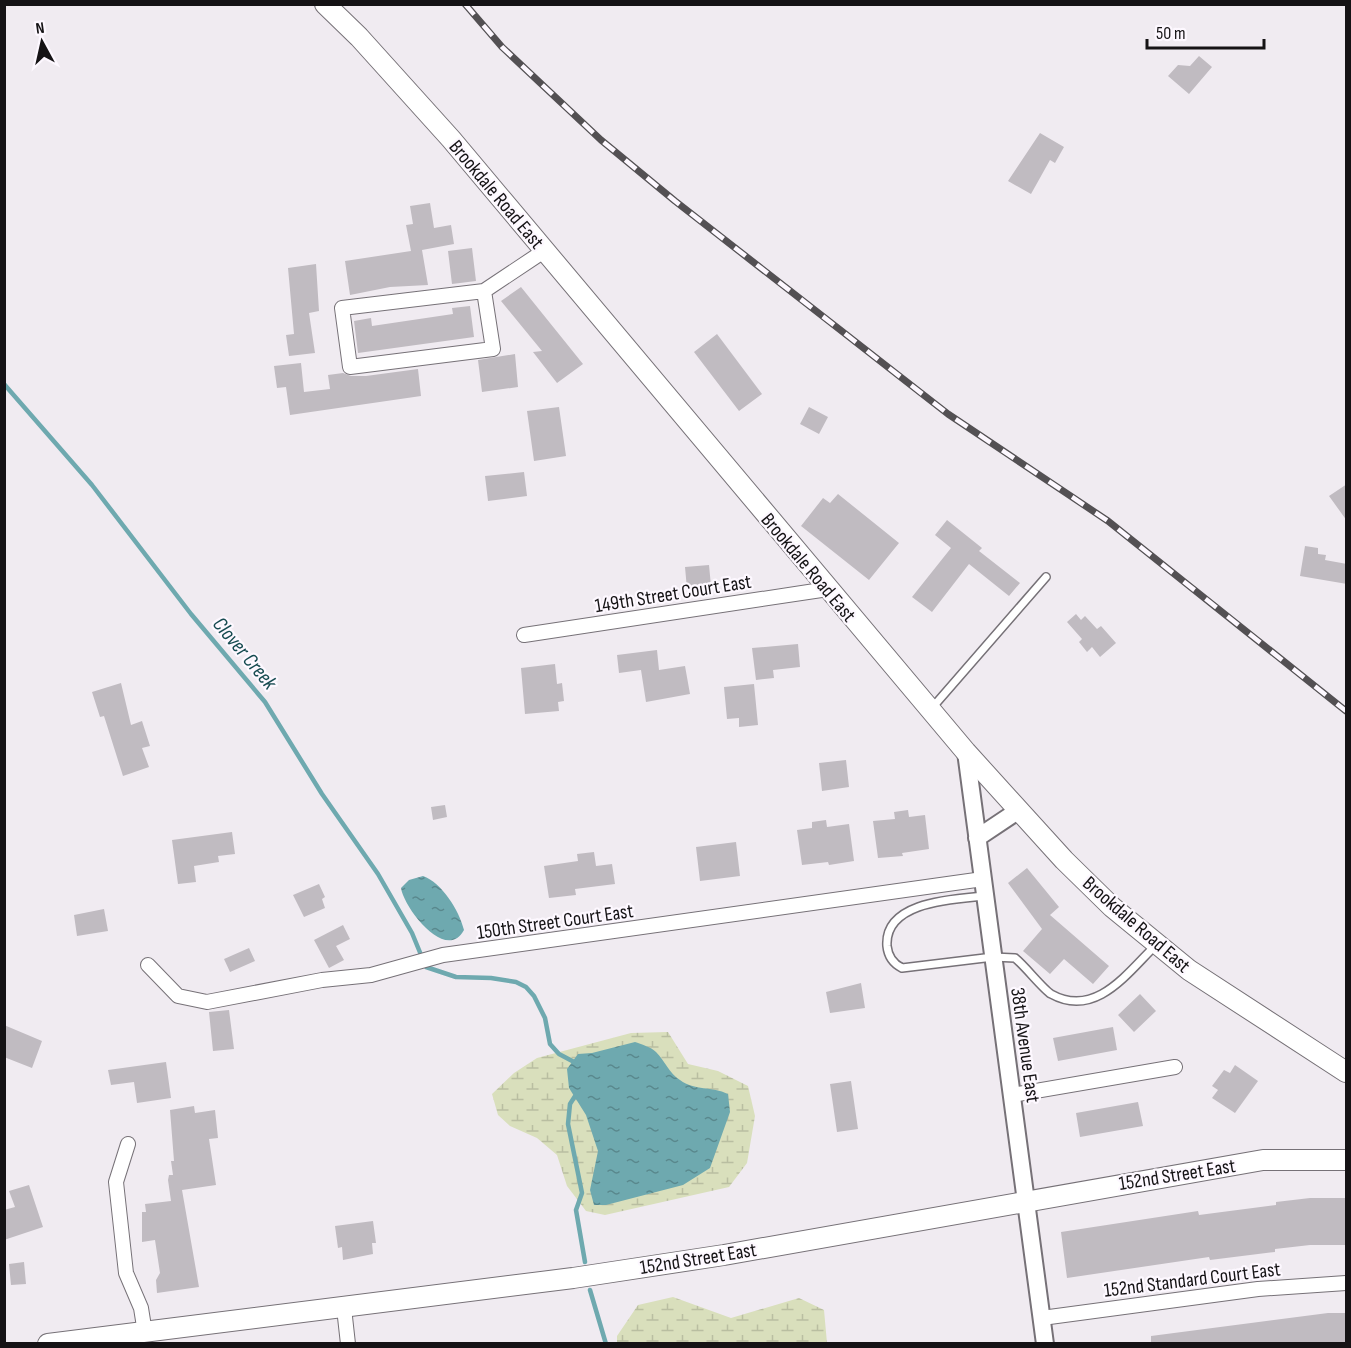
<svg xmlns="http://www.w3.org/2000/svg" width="1351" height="1348" font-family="'Sofia Sans Condensed',sans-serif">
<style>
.wetland{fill:url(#wetland-marsh)}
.water{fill:url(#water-ripples)}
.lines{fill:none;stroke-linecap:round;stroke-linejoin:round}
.stream{stroke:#6ea9af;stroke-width:4.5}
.building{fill:#c0bbc1}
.service-casing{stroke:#767177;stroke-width:10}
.minor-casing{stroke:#767177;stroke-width:16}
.tertiary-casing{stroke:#767177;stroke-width:20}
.secondary-casing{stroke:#767177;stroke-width:22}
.service{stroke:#fff;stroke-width:7}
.minor{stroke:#fff;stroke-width:14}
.tertiary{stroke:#fff;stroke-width:16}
.secondary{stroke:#fff;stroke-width:20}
.rail-casing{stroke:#535053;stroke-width:7}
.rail{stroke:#fdf8ff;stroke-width:4.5;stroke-dasharray:14;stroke-linecap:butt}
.labels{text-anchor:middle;stroke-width:4.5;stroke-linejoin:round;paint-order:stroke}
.street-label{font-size:20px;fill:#151315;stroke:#fdf8ff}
.water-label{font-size:21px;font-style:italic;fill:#164b50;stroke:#fdf8ff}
</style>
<defs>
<pattern id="wetland-marsh" width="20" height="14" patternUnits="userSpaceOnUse" patternTransform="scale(1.5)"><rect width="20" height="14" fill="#d9dfbc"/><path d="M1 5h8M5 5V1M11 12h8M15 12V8" fill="none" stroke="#b9bea1"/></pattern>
<pattern id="water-ripples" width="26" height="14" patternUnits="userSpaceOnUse" patternTransform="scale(1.5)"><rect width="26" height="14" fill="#6ea9af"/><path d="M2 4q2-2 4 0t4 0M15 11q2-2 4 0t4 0" fill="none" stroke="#59888d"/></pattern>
</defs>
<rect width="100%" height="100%" fill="#f0ebf1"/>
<path class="wetland" d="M 668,1032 L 688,1064 L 718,1071 L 748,1086 L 755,1116 L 747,1163 L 729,1187 L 605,1215 L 586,1211 L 567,1186 L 557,1155 L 537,1138 L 510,1126 L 498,1115 L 492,1094 L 514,1073 L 537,1058 L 631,1033 Z
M 673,1297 L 731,1318 L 799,1298 L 824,1310 L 827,1343 L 617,1343 L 617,1336 L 638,1305 Z"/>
<path class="water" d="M 423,876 C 442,883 459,910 464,930 C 446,963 404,908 401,888 L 409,880 Z
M 635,1042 C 641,1044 651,1047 656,1052 C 665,1061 669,1073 680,1080 C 695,1091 712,1086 728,1094 L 730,1112 L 710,1168 L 683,1185 L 606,1205 L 594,1205 L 590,1190 L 598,1151 L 586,1115 L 569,1088 L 567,1069 L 578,1054 L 592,1053 Z"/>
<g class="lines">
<path class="stream" d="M 4,384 L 92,485 L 191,614 L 265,702 L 322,794 L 378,874 L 412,933 L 426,967 L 456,977 L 491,978 L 516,982 L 526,987 L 534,996 L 545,1018 L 550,1044 L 559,1054 L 576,1063
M 577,1093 L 570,1104 L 568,1124 L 582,1193 L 576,1210 L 585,1262
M 590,1290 L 606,1344"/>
</g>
<path class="building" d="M 1199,56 L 1212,67 L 1189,94 L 1168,76 L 1178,65 L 1190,66 Z
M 1040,133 L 1064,147 L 1055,163 L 1050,160 L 1031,194 L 1008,181 Z
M 430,203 L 434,228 L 451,225 L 454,244 L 422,250 L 428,285 L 390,287 L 350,295 L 345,261 L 411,251 L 406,225 L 413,224 L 410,206 Z
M 472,248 L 476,281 L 452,284 L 448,251 Z
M 316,264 L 319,311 L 309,313 L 315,353 L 289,356 L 286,335 L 294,334 L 288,268 Z
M 521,287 L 583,364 L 557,383 L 533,352 L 542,351 L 501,301 Z
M 470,306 L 474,337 L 358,353 L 354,321 L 371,318 L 372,326 L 453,314 L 452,308 Z
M 717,334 L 762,394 L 739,411 L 694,352 Z
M 515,354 L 518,387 L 482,392 L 478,360 Z
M 301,363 L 304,392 L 330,389 L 328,375 L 343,373 L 351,376 L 366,376 L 418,369 L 421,396 L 290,415 L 286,387 L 277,388 L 274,366 Z
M 559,407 L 566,456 L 534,461 L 527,411 Z
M 809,407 L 828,417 L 819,434 L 800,424 Z
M 524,472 L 527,496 L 488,501 L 485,476 Z
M 1347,484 L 1347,521 L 1329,496 Z
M 838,494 L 899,543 L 869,580 L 801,526 L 823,498 L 830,503 Z
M 947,520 L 982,548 L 979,551 L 1020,583 L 1009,596 L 969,564 L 932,612 L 912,597 L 951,548 L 935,535 Z
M 1305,546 L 1318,548 L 1318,554 L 1326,555 L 1325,560 L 1347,564 L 1347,584 L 1300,576 Z
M 709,565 L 711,586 L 687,589 L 685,567 Z
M 1076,614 L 1081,620 L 1085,616 L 1097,629 L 1101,626 L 1116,643 L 1100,657 L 1092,647 L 1087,652 L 1079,642 L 1082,639 L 1067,622 Z
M 798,644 L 800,667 L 773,670 L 774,678 L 756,680 L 752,648 Z
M 657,650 L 659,670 L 685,666 L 690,694 L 646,702 L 641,670 L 619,673 L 617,655 Z
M 555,664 L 557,684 L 562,683 L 564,701 L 558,702 L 559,711 L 525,714 L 521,668 Z
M 121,683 L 131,725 L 142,721 L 150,746 L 142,748 L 149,767 L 123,776 L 104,716 L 100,717 L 92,692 Z
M 754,684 L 758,725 L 739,727 L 739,718 L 727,719 L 724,687 Z
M 846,760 L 849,787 L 822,791 L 819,763 Z
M 445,805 L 447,817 L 433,820 L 431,807 Z
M 908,810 L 909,817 L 925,815 L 929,849 L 902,853 L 903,856 L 878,858 L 873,821 L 895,819 L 894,812 Z
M 826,820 L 827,827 L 849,824 L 854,861 L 829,865 L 828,862 L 802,865 L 797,830 L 812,828 L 812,822 Z
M 232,832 L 235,854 L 218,856 L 219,862 L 194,866 L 196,882 L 178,884 L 172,840 Z
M 736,842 L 740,876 L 700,881 L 696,847 Z
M 594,852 L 596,866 L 612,864 L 615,884 L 575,889 L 576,895 L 549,898 L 544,866 L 578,861 L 577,854 Z
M 1027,868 L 1059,907 L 1050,915 L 1109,966 L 1093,984 L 1064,959 L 1050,974 L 1023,951 L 1042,929 L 1008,883 Z
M 319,884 L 325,897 L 322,899 L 325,908 L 304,917 L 293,895 Z
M 104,909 L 108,931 L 77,936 L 74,915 Z
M 343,925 L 350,939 L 336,946 L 344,960 L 329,968 L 314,940 Z
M 249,948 L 255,961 L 230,972 L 224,959 Z
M 861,983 L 865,1008 L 830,1013 L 826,992 Z
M 1140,994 L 1156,1011 L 1134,1032 L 1118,1015 Z
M 229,1010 L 234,1049 L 213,1051 L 209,1012 Z
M 4,1025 L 42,1041 L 32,1068 L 4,1057 Z
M 1113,1027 L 1117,1050 L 1058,1061 L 1053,1038 Z
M 166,1062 L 171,1098 L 137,1103 L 134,1082 L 111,1085 L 108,1070 Z
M 1235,1065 L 1258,1081 L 1235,1113 L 1212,1098 L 1218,1090 L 1212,1086 L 1224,1070 L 1230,1073 Z
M 851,1081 L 858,1129 L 837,1132 L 830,1084 Z
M 1138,1102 L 1143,1126 L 1080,1137 L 1076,1113 Z
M 194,1106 L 195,1113 L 215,1110 L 218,1138 L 209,1139 L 216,1185 L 182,1190 L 199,1287 L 157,1293 L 156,1280 L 160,1273 L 155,1240 L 142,1242 L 142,1212 L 146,1212 L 145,1204 L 171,1201 L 168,1180 L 169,1175 L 173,1175 L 171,1161 L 174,1161 L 170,1110 Z
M 29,1185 L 43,1227 L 4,1240 L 4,1210 L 15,1207 L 9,1191 Z
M 1310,1198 L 1347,1198 L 1347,1245 L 1310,1245 L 1275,1249 L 1275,1252 L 1210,1260 L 1209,1257 L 1067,1278 L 1061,1232 L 1198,1211 L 1199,1215 L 1276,1205 L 1276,1202 Z
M 373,1221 L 376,1243 L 372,1243 L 373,1254 L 343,1260 L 342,1247 L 338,1248 L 335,1226 Z
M 24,1262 L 26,1284 L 11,1285 L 9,1264 Z
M 1328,1313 L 1347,1313 L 1347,1344 L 1151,1344 L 1151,1336 Z"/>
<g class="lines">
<defs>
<path id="service" d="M 932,708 L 1046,577
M 985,896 C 955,899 884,901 887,946 C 888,956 892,963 902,968 L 993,957 L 1015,958 C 1025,966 1043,989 1051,994 C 1096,1019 1128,972 1156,945"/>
<path id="minor" d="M 484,291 L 493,349 L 350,367 L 342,308 L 484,291 L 544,251
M 524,635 L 828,589
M 148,965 L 178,996 L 207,1002 L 322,980 L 371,975 L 443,955 L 983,879
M 1012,1095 L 1175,1067
M 128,1144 L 116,1182 L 126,1273 L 141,1308 L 145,1333
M 344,1308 L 348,1344
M 1042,1318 L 1258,1289 L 1346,1283"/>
<path id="tertiary" d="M 966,752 L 1045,1344
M 977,838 L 1019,810"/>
<path id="secondary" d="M 325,4 L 359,37 L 451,139 L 966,752 L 1064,860 L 1112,907 L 1189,970 L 1346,1072
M 48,1344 L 573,1278 L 724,1255 L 1263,1160 L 1346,1160"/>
</defs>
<use href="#service" class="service-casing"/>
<use href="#minor" class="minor-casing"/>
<use href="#tertiary" class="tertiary-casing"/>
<use href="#secondary" class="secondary-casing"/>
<use href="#service" class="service"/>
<use href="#minor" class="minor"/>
<use href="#tertiary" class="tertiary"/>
<use href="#secondary" class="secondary"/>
<defs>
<path id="rail" d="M 465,4 L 502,47 L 601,140 L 675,201 L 948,414 L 1108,521 L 1346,711"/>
</defs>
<use href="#rail" class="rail-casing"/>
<use href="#rail" class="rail"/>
</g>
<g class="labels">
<g class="street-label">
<text transform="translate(497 194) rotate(50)" y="7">Brookdale Road East</text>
<text transform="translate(809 567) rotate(50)" y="7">Brookdale Road East</text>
<text transform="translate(673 593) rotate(-9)" y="7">149th Street Court East</text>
<text transform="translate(555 921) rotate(-8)" y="7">150th Street Court East</text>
<text transform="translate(1137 924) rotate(41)" y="7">Brookdale Road East</text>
<text transform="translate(1026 1045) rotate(82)" y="7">38th Avenue East</text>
<text transform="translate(1177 1174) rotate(-9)" y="7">152nd Street East</text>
<text transform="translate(698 1258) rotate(-9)" y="7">152nd Street East</text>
<text transform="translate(1192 1279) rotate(-7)" y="7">152nd Standard Court East</text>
</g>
<g class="water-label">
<text transform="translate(245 653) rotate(50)" y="7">Clover Creek</text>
</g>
</g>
<rect width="1351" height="1348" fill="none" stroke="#151315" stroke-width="12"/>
<g transform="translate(42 42) rotate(352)" stroke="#fdf8ff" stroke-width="4.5" paint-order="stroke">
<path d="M0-4.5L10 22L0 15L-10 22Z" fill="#151315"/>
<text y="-9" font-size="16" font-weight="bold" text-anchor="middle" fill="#151315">N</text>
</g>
<path d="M1147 39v9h117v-9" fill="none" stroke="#151315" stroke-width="3"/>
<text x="1156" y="39" font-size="18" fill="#151315" stroke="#fdf8ff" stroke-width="4.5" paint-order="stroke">50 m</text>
</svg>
